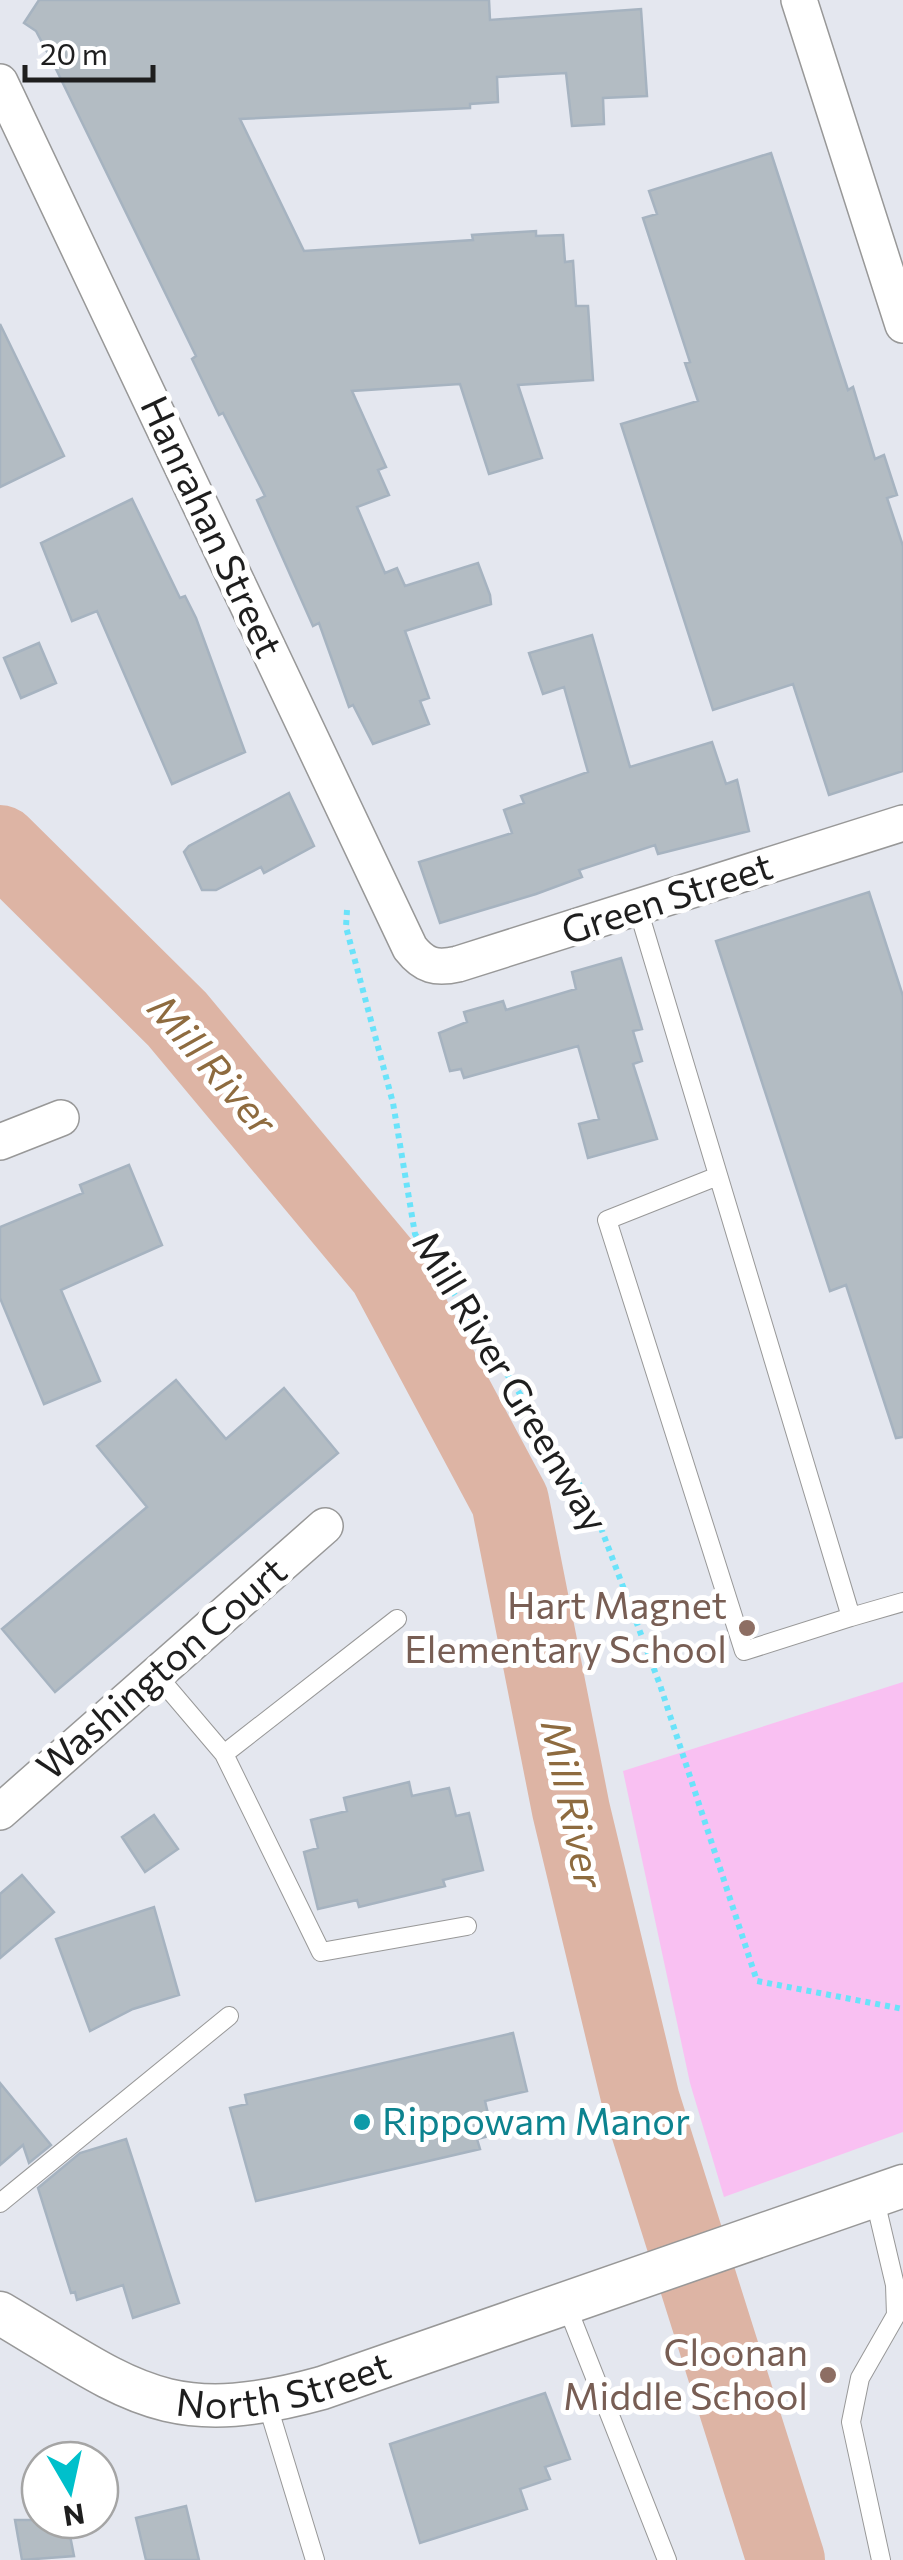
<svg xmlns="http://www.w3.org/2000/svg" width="903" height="2560" font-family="Commissioner,sans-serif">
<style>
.park{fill:#f9c0f2}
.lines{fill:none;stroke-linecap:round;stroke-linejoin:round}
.river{stroke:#ddb4a4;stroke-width:78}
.building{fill:#b3bcc3;stroke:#a6b3c0;stroke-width:2.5}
.service-casing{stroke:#989898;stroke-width:20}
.minor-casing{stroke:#989898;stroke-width:38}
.tertiary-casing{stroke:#989898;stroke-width:45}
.path{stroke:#6ae3fa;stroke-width:6;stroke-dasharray:5 5;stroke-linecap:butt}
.service{stroke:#fff;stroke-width:18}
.minor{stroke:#fff;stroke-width:35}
.tertiary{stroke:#fff;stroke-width:42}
.education-dot{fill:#8d6e63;stroke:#fff;stroke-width:4}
.culture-dot{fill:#0f9aa8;stroke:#fff;stroke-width:4}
.labels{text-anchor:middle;stroke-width:10;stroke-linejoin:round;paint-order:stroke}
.street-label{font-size:38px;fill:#1e1e1e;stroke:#fff}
.education-label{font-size:38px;fill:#785e54;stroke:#fff;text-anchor:end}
.culture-label{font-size:38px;fill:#0d838f;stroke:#fff;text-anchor:start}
.water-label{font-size:40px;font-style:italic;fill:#8e6b3f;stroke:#fff}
</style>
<rect width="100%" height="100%" fill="#e4e7ef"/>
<path class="park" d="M 903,1682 L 903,2132 L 724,2197 L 690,2083 L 623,1771 Z"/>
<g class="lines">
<path class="river" d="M 0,844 L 177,1019 L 387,1271 L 510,1501 L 571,1810 L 641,2101 L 786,2560"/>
</g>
<path class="building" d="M 39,0 L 489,0 L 490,20 L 641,9 L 647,96 L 603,98 L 604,124 L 572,126 L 566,73 L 497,77 L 498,102 L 470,104 L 470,108 L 240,119 L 304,251 L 473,240 L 472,235 L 536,231 L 536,236 L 563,235 L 565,262 L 573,261 L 576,306 L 588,306 L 593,380 L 518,385 L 542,458 L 489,474 L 460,384 L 352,391 L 386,467 L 378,470 L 389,495 L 357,507 L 385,573 L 397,568 L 405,586 L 478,563 L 490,595 L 491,604 L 405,631 L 429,698 L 420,701 L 429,724 L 373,744 L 353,705 L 349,707 L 319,623 L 313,626 L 257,500 L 265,496 L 223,413 L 219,415 L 192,359 L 196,356 L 54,65 L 36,31 L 24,23 Z
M 771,153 L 848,390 L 853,387 L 875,459 L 884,455 L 897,495 L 887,498 L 903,546 L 903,771 L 829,795 L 793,684 L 713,710 L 621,424 L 698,401 L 685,363 L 690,362 L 643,218 L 657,214 L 649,191 Z
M 0,324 L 64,456 L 0,487 Z
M 132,499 L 180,598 L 185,596 L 196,618 L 245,752 L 172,784 L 97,611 L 72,621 L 41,543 Z
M 592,635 L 630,767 L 712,742 L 726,784 L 737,780 L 749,831 L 658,854 L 655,845 L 579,870 L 582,877 L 536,894 L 440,923 L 419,862 L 512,833 L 504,810 L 524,803 L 521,796 L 588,772 L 564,687 L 543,694 L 529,653 Z
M 39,643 L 56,683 L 21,698 L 4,658 Z
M 289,793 L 314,846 L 264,873 L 261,867 L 216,890 L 202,890 L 184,852 L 189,846 Z
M 869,892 L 903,996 L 903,1437 L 896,1438 L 846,1285 L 830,1291 L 716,941 Z
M 621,958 L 642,1029 L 633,1031 L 642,1061 L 633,1064 L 657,1139 L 588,1158 L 579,1124 L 599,1119 L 578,1046 L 464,1078 L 461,1069 L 450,1071 L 439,1033 L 467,1022 L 464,1012 L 503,1001 L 506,1010 L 576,989 L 572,972 Z
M 129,1165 L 162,1245 L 61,1290 L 100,1381 L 44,1404 L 0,1298 L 0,1227 L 83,1193 L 80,1185 Z
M 176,1380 L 226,1439 L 284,1388 L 338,1453 L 55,1692 L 2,1629 L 147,1507 L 97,1446 Z
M 409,1782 L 412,1796 L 449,1788 L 456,1816 L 469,1813 L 483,1870 L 443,1880 L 445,1886 L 359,1907 L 357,1900 L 318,1909 L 304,1852 L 318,1848 L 311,1820 L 347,1811 L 344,1798 Z
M 154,1815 L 178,1849 L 145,1872 L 122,1837 Z
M 22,1875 L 54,1912 L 0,1958 L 0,1894 Z
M 154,1907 L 179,1995 L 133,2009 L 90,2031 L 56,1939 Z
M 513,2033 L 527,2091 L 485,2101 L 493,2135 L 477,2139 L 480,2149 L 256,2201 L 230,2108 L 247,2104 L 245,2095 Z
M 0,2083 L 51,2145 L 29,2163 L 23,2145 L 0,2165 Z
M 126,2139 L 179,2303 L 133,2318 L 123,2285 L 77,2300 L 75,2292 L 71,2293 L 38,2188 L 80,2153 Z
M 545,2393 L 570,2459 L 545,2467 L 550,2479 L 520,2489 L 527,2509 L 420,2543 L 390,2444 Z
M 186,2506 L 199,2560 L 146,2560 L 136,2518 Z
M 15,2520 L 67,2520 L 74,2556 L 22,2560 Z"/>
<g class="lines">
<defs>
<path id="service" d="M 638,909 L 851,1617 L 903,1602
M 718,1176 L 607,1220 L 744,1651 L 851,1617
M 156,1674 L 224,1754 L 397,1619
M 224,1754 L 321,1952 L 467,1926
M 874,2196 L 895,2285 L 896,2315 L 860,2378 L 851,2422 L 881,2560
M 0,2203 L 229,2016
M 566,2304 L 667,2560
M 267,2403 L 315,2560"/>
<path id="minor" d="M 799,0 L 903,325
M 0,82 L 410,948 C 424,966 436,969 458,964 L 903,823
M 0,1142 L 61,1118
M 0,1812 L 325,1526"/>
<g id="tertiary">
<path id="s1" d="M 0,2313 C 130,2390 166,2431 322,2388 L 903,2186"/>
</g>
</defs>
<use href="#service" class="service-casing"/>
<use href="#minor" class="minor-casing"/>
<use href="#tertiary" class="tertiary-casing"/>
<path class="path" d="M 347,910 L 346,927 L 393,1103 L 415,1234 L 592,1504 L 660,1685 L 757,1981 L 903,2009"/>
<use href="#service" class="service"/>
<use href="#minor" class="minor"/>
<use href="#tertiary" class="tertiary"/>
</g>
<g class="education-dot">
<circle cx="747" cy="1628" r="10"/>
<circle cx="828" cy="2375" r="10"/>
</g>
<circle class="culture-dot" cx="362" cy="2122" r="10"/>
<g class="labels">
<g class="street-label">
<text transform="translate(211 527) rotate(65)" y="13">Hanrahan Street</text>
<text transform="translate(667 899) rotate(-18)" y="13">Green Street</text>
<text transform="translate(510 1382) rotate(59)" y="13">Mill River Greenway</text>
<text transform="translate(162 1669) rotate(-41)" y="13">Washington Court</text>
<text dy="13" stroke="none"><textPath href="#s1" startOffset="308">North Street</textPath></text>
</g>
<g class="education-label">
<text x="727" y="1619">Hart Magnet<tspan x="727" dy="44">Elementary School</tspan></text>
<text x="808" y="2366">Cloonan<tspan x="808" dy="44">Middle School</tspan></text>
</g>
<g class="culture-label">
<text x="382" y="2135">Rippowam Manor</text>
</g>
<g class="water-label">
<text transform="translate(212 1065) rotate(49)" y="14">Mill River</text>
<text transform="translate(572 1804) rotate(78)" y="14">Mill River</text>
</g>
</g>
<g transform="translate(70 2490) rotate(171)"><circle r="48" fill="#ffffff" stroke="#a5a5a5" stroke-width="2.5"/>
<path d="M0-8L18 38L0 25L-18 38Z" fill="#00c0cb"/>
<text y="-15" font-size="28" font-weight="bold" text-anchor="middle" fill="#1e1e1e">N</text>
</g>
<path d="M25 65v15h128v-15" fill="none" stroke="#1e1e1e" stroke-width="5"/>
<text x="40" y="65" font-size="30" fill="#1e1e1e" stroke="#ffffff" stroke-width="8" paint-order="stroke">20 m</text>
</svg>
